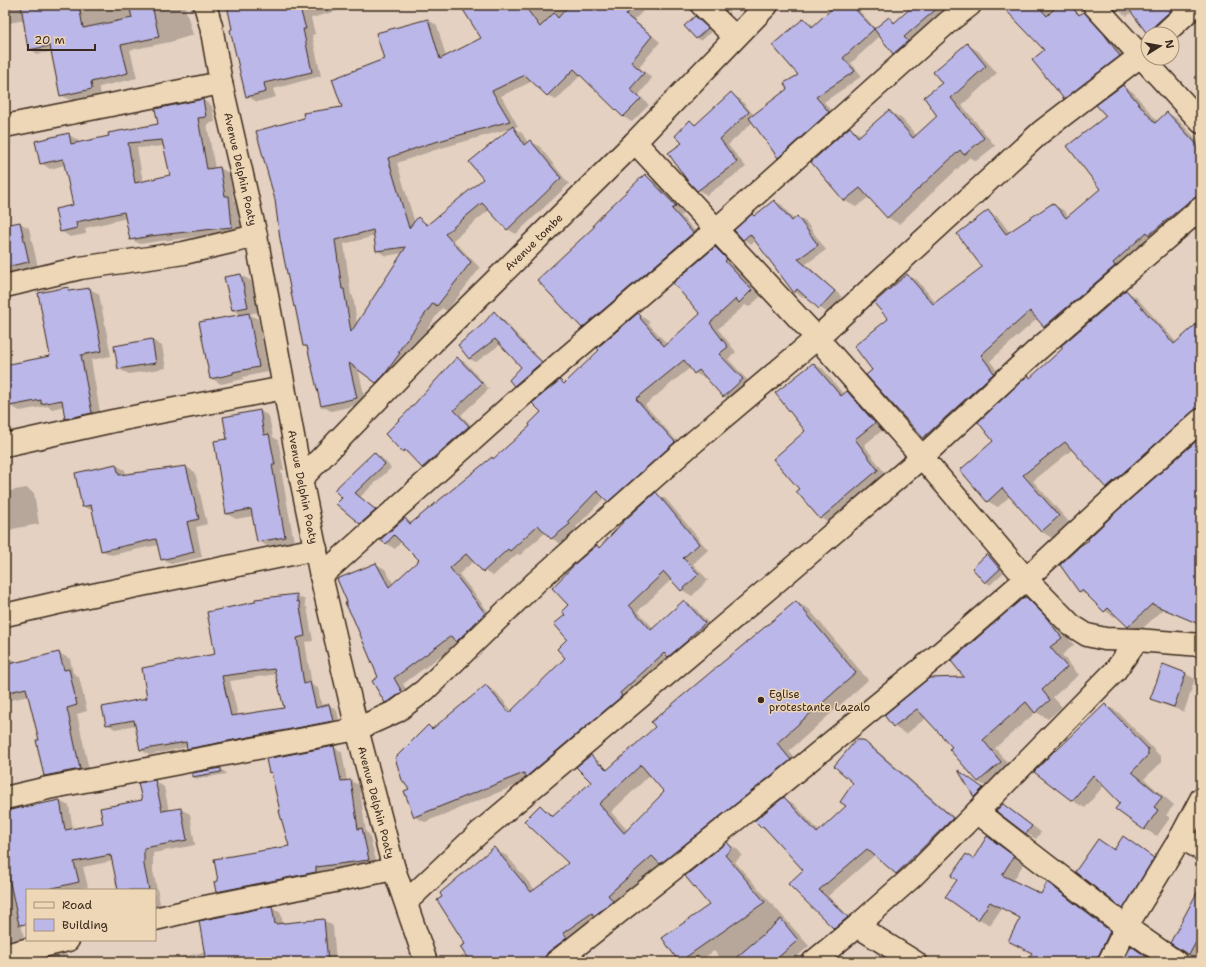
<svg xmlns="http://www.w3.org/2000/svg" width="1206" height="967" font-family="'Shantell Sans',sans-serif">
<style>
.shadow{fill:#0003;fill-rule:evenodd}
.building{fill:#bbb7e9;stroke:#3b2a1e;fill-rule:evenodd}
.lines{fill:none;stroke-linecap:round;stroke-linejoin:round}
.minor-casing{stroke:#3b2a1e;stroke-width:25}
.minor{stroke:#eed7b7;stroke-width:22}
.poi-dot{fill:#3b2a1e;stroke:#eed7b7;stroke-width:1.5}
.labels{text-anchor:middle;stroke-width:3;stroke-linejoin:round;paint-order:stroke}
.street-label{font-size:11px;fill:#3b2a1e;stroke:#eed7b7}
.poi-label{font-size:11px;fill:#3b2a1e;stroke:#eed7b7;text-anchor:start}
</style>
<rect width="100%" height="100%" fill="#e4d1c1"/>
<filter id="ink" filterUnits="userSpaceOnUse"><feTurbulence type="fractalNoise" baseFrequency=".025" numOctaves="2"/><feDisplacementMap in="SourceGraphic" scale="8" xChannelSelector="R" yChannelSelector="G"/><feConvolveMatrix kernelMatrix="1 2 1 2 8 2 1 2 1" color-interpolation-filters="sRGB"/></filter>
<g filter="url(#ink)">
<path class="shadow" d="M 5,5 L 187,5 L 187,7 L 185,7 L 193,35 L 170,42 L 130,50 L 137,78 L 99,87 L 101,94 L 70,100 L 61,95 L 52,52 L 38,54 L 29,49 L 24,20 L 5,24 Z
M 228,5 L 359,5 L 311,18 L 315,34 L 312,35 L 321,76 L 273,89 L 276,97 L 257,102 L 247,96 Z
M 460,5 L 649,5 L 634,20 L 660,42 L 639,67 L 652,78 L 639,95 L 649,105 L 632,122 L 623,117 L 581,75 L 556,100 L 547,95 L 533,81 L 501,96 L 518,126 L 513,128 L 522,133 L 528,143 L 530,141 L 539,146 L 569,184 L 516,234 L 507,229 L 489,210 L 453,240 L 480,268 L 447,311 L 442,308 L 386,387 L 358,368 L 366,403 L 331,411 L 322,406 L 309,349 L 304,346 L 296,307 L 294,306 L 344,108 L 386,60 L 377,34 L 428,20 L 437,25 L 446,57 L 483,38 ZM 512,128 L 484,179 L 429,225 L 418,218 L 415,223 L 397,163 L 438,149 ZM 375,236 L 376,250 L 386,256 L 403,253 L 357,324 L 353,296 L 351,295 L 344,244 Z
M 837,5 L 854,5 L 876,29 L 889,19 L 896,22 L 916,5 L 955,5 L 903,59 L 894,54 L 880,36 L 851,63 L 862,76 L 824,102 L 837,117 L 787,162 L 778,157 L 753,122 L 728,145 L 746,167 L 707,195 L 698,190 L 684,143 L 690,121 L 697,125 L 731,94 L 740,99 L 754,115 L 789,89 L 799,75 L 804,19 L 815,26 Z
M 1003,5 L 1072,5 L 1081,15 L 1084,13 L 1093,18 L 1112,40 L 1128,61 L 1073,103 L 1064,98 L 1045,50 Z
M 1112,5 L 1194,5 L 1164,34 L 1149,34 L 1132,12 L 1127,16 L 1117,10 Z
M 696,17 L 700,20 L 712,31 L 701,41 L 697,38 L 686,26 Z
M 967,44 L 978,51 L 997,73 L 962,105 L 995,146 L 976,161 L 970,157 L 899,224 L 887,217 L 869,197 L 856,207 L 845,201 L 812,162 L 850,128 L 861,135 L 889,111 L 901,118 L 917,136 L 938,116 L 944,83 Z
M 1123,86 L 1133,92 L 1158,122 L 1168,113 L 1177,119 L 1201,144 L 1201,205 L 1055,332 L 1045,327 L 1038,318 L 990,361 L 1003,379 L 934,443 L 924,437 L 868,375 L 874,370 L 890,319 L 907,275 L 917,280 L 936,303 L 984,268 L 988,212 L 998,217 L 1010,233 L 1053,204 L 1063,210 L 1069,217 L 1102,190 L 1107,116 Z
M 203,100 L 212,106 L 215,122 L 207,124 L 215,169 L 220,168 L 229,173 L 234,200 L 238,202 L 242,232 L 160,241 L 140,244 L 131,239 L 127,218 L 85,228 L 86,234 L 70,237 L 61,231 L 74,206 L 65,165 L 50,169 L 41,163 L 69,135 L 78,140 L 79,144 L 159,125 ZM 165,146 L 171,175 L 143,182 L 137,148 Z
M 646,176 L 656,182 L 686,212 L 681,216 L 703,239 L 593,333 L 583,327 L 596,227 Z
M 774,201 L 782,205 L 794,220 L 797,217 L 806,222 L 826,250 L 806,264 L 842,297 L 828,313 L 820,308 L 805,295 L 803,297 L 794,292 L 756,240 L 752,244 L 744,240 L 736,230 Z
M 20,223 L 29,228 L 38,267 L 5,274 L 5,226 Z
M 715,248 L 725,253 L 735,265 L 734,267 L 761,296 L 749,307 L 745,305 L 718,329 L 736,352 L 728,359 L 751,384 L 733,401 L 723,396 L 706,377 L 704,378 L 695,373 L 691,367 L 645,405 L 683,448 L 618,506 L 608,501 L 605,497 L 576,527 L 578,529 L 561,544 L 552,539 L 546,532 L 520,555 L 517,554 L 493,576 L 484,571 L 474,561 L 459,574 L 494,619 L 459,642 L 403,684 L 411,697 L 395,707 L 386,702 L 380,677 L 376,564 L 385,569 L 394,585 L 421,560 L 402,541 L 395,549 L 386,543 L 405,519 L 412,523 L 492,459 L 494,460 L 532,426 L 543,412 L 560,381 L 565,384 L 638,314 L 650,322 L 648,323 L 667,344 L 702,314 Z
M 241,275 L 251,281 L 258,312 L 249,314 L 258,319 L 268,372 L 243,377 L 243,379 L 221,384 L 211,378 L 242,315 L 232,310 Z
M 68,288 L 75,291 L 90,289 L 99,294 L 111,356 L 91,360 L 101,418 L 76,424 L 66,418 L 64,406 L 52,409 L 47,406 L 20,411 L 10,406 L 5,380 L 5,366 L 51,357 L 39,293 Z
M 1126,291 L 1136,297 L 1177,343 L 1201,322 L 1201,418 L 1117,493 L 1107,487 L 1073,449 L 1033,481 L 1069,522 L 1052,538 L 1042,532 L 1010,496 L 998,507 L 987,501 L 995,441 L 1028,377 L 1031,378 Z
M 494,313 L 501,317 L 531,350 L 548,367 L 522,389 L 515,385 L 522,367 L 501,344 L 476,362 L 470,359 L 459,346 L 484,325 Z
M 152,340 L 162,346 L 166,368 L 129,374 L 119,369 Z
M 457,358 L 466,363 L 489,389 L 461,415 L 477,431 L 431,472 L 423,467 L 412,456 L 403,451 L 408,413 Z
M 814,364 L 823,369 L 844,395 L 847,392 L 857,398 L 884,429 L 864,445 L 887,476 L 830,524 L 821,518 L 800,489 Z
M 260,411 L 269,416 L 273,437 L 278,440 L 284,470 L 281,470 L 294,542 L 267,546 L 258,541 L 253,516 L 236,519 L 227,514 L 228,440 Z
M 1201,438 L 1201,618 L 1196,623 L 1163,609 L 1139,632 L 1128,626 L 1117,615 L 1115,617 L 1105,611 L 1091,597 L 1080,592 L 1061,565 L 1090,540 Z
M 374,453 L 381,457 L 391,468 L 360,497 L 382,514 L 368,527 L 361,523 L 337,504 Z
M 116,465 L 125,470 L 126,475 L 186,467 L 195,472 L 207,524 L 196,527 L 202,557 L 171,564 L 161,559 L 158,545 L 111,555 L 101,550 L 93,511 L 83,506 Z
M 26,488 L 34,493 L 39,524 L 12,529 L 12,530 L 5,531 L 5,492 Z
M 656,494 L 666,499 L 708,550 L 693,564 L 708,580 L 692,596 L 682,590 L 672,579 L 638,611 L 654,629 L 684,601 L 694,607 L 714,629 L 532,779 L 425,822 L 415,817 L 405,792 L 411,789 L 428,726 L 434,729 L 486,686 L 496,692 L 512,711 L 567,658 L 568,639 L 567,615 L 570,605 L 597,546 L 600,548 Z
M 987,555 L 991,558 L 1004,572 L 990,585 L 986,582 Z
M 5,580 L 9,582 L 11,599 L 5,600 Z
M 296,595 L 305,600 L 305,606 L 307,607 L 313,641 L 305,642 L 312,685 L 318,688 L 322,707 L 329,705 L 337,710 L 340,725 L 196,753 L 187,747 L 149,755 L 141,750 L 136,725 L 115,729 L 107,724 L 217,655 ZM 277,674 L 285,709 L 238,716 L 230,681 Z
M 1026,598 L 1038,605 L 1057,624 L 1074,645 L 1062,655 L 1079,675 L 1053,697 L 1062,707 L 1048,719 L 1036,712 L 995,748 L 1013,769 L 991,789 L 978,782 L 950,749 L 953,747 L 926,718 L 906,734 L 894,727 L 885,716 L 966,678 Z
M 796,602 L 809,609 L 868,680 L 789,751 L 802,767 L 559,962 L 471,962 L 466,944 L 494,849 L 507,856 L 535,890 L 570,863 L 540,806 L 555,816 L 592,782 L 591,756 L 603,764 L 609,770 ZM 601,765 L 606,768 L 611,773 L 609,774 ZM 650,775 L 666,792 L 628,831 L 611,812 Z
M 5,647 L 9,649 L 11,659 L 19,662 L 59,653 L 70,659 L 73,673 L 79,677 L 87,711 L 77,714 L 90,775 L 55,782 L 44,776 L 40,740 L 29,696 L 5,701 Z
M 1186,674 L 1195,679 L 1184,712 L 1162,704 L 1152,699 Z
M 5,701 L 9,725 L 5,725 Z
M 1105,705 L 1118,712 L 1161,757 L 1161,763 L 1144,779 L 1174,805 L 1166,815 L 1170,818 L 1157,836 L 1144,829 L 1104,785 L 1085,808 L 1073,801 L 1036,772 Z
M 863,741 L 873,747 L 962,824 L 906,879 L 897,874 L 875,855 L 828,896 L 845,912 L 833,923 L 804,870 L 768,831 L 762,827 L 784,798 L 794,804 L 820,832 L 847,806 L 854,782 Z
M 334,747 L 342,752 L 347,781 L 351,781 L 359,785 L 366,832 L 369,834 L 377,864 L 323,871 L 324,876 L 225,896 L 217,891 L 290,847 L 272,773 L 270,772 Z
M 220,769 L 225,772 L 226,774 L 198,779 L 193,777 Z
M 961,773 L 987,792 L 979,799 L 975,797 Z
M 155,781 L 164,787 L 169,811 L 180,809 L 190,814 L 195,845 L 153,853 L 153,871 L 162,912 L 155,916 L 155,890 L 119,890 L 113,861 L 83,867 L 88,887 L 74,890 L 27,890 L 27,901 L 17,904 L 24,938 L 5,942 L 5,819 L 59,801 L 69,806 L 73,829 L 104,823 L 143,800 Z
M 1003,805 L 1013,811 L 1041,832 L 1036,839 L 1026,833 Z
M 988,837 L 999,843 L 1024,863 L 1013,881 L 1041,896 L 1048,883 L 1059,890 L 1121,938 L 1110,962 L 1028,962 L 1033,953 L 1021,918 L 1002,908 L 990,925 L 979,919 L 958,880 L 966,855 L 974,859 Z
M 1123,838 L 1167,866 L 1137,916 L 1123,908 L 1098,840 L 1115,850 Z
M 727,843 L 738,850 L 742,855 L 735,862 L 809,946 L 791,962 L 724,962 L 714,951 L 698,962 L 679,961 L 711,906 Z
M 272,907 L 281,913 L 283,925 L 323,920 L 333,926 L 336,962 L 182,962 L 181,957 L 205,952 Z
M 1201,913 L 1201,957 L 1198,962 L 1196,962 L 1188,957 L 1184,951 Z
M 65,954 L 75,960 L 75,962 L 34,962 Z
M 876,954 L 887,960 L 890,962 L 871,962 Z"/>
<path class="building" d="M 21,5 L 79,5 L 83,28 L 132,18 L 129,5 L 152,5 L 159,37 L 121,45 L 128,73 L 91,82 L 92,89 L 60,96 L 50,46 L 28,50 Z
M 227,5 L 299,5 L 306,29 L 303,29 L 312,72 L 264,83 L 266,92 L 246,97 L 230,30 L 232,29 Z
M 460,5 L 524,5 L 540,27 L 554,13 L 558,18 L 569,5 L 635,5 L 626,15 L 652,36 L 631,62 L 644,73 L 630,89 L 641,99 L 623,117 L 574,69 L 547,96 L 525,75 L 492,91 L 510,121 L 428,144 L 388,158 L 409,228 L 418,217 L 427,225 L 483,179 L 469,162 L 513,126 L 524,145 L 530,140 L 561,178 L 507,230 L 482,203 L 445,234 L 471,262 L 437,306 L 433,303 L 398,352 L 400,353 L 384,375 L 376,383 L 349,363 L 357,398 L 321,406 L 307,346 L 303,346 L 295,306 L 294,307 L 280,239 L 275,200 L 256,131 L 304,118 L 303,113 L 342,107 L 332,79 L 384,59 L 376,33 L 428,19 L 440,59 L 481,38 ZM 373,230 L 376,251 L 406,247 L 351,332 L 344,289 L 342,289 L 335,240 Z
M 836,5 L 851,5 L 874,29 L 843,58 L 855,71 L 816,97 L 829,112 L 778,158 L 749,118 L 787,89 L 784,83 L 798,75 L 772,45 L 804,18 L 812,27 Z
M 914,5 L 941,5 L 904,37 L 908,41 L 893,54 L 874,29 L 889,17 L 894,23 Z
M 1001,5 L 1037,5 L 1047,16 L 1058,5 L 1069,5 L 1079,15 L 1084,12 L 1104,34 L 1120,56 L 1064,99 L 1032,60 L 1044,50 Z
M 1111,5 L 1124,5 L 1116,11 Z
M 1126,5 L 1177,5 L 1155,25 L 1152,32 L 1148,35 Z
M 695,16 L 708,28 L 696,39 L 684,26 Z
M 967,43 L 986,66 L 951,98 L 984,138 L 964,155 L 960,150 L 887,218 L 860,188 L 844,201 L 811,162 L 850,127 L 858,137 L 889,110 L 913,138 L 937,116 L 924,97 L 942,83 L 933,72 Z
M 1123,85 L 1155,123 L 1167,112 L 1201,149 L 1201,196 L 1198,196 L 1188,202 L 1149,235 L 1147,232 L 1113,263 L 1115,266 L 1044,327 L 1030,311 L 981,355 L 994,373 L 923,438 L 866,375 L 872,370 L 854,346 L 888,319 L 874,303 L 907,274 L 933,304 L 982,267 L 957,234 L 988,210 L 1006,234 L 1053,203 L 1066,218 L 1100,189 L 1067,146 L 1106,116 L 1096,105 Z
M 731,92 L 749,112 L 720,139 L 737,162 L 697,191 L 687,180 L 668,153 L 682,143 L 675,136 L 690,120 L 695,125 Z
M 203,99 L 206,117 L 198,118 L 207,169 L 220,167 L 225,196 L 229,196 L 232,227 L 150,236 L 130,240 L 124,212 L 76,222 L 77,228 L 60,232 L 55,209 L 73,205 L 63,159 L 40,164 L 35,141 L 69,133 L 71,144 L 109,136 L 108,133 L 158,124 L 155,109 ZM 162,140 L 170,175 L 135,183 L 128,143 Z
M 645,174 L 676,206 L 672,209 L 693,233 L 582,328 L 537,280 L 594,227 L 593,225 L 606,211 Z
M 774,200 L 792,221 L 797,216 L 818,245 L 798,259 L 835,291 L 819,309 L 797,289 L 794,293 L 750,234 L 743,240 L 734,230 L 752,214 L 754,216 Z
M 20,222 L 29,262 L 5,267 L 5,225 Z
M 715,247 L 727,259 L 725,261 L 752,290 L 739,303 L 736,299 L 710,323 L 728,347 L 719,354 L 743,379 L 723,397 L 699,370 L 694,374 L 684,360 L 636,399 L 675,442 L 608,502 L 597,491 L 568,521 L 570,524 L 551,539 L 538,525 L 510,551 L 508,549 L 483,572 L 466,554 L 450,568 L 485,613 L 456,642 L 451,636 L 394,678 L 402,692 L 391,700 L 385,703 L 372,681 L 378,677 L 353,618 L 345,603 L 347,602 L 337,579 L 376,563 L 389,587 L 419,560 L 394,535 L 386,544 L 380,540 L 405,518 L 410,524 L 492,457 L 493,459 L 530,426 L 529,424 L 541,412 L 532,403 L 560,380 L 564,384 L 599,350 L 597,348 L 638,313 L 641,316 L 640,318 L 664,346 L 700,314 L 673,283 Z
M 241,274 L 248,307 L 232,310 L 224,277 Z
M 68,287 L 69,291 L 90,288 L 102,351 L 81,355 L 92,413 L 65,419 L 62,400 L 41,404 L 41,400 L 9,406 L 5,385 L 5,365 L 50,356 L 38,293 Z
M 1126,290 L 1174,344 L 1201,320 L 1201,408 L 1198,408 L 1193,411 L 1106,488 L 1065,442 L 1023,475 L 1059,516 L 1041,532 L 1002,488 L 987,502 L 960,470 L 993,441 L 978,422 L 1028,375 L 1030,378 L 1063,348 L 1061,346 Z
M 494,311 L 524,345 L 542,362 L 514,386 L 509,380 L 521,367 L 495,339 L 469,359 L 458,345 L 483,324 Z
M 249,313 L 259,367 L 233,372 L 233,374 L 210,379 L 199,322 Z
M 152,339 L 156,363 L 118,369 L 114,346 Z
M 457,357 L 482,383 L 454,410 L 469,426 L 422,468 L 405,450 L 402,452 L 385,434 L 407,412 Z
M 813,363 L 841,396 L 847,391 L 875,423 L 855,439 L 878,470 L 820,519 L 796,491 L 799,489 L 773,459 L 805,431 L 775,393 Z
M 260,410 L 264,435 L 269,434 L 275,465 L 272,465 L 285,537 L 257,542 L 251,509 L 226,514 L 214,441 L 227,439 L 223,417 Z
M 1201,437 L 1201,625 L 1152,604 L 1128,627 L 1108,608 L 1104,612 L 1082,590 L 1079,592 L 1060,565 L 1080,546 L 1089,540 L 1088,539 L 1118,510 Z
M 374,452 L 385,464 L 355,493 L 376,510 L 360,524 L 336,504 L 342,498 L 334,490 Z
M 116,464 L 119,475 L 186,466 L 199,519 L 187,522 L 194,552 L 161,560 L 156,539 L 101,551 L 91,505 L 82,507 L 75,473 Z
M 656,492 L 699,544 L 683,558 L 699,574 L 681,591 L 664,572 L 629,605 L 651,630 L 684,600 L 705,623 L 688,639 L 688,640 L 668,657 L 664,653 L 620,693 L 622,696 L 526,777 L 524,773 L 414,817 L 404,791 L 409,789 L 402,780 L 395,758 L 428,725 L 432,729 L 486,685 L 509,713 L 565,658 L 557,649 L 567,639 L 554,624 L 565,615 L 562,611 L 568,605 L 552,588 L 578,561 L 597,545 L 599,548 L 625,520 Z
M 987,554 L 1000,569 L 985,583 L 972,568 Z
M 297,594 L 297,602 L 299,601 L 305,636 L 297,638 L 304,684 L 310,682 L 316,708 L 329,704 L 333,721 L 187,749 L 186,742 L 140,750 L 134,720 L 106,725 L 102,707 L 147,698 L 142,668 L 215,654 L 207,612 L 255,602 L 255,599 ZM 274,669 L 284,708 L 231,716 L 222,676 Z
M 1024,597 L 1024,598 L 1026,597 L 1045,616 L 1062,638 L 1050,647 L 1067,667 L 1042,690 L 1050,700 L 1035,713 L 1026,702 L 983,740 L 1001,762 L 978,782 L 949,749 L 952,747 L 917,709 L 893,727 L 884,715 L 929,678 L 964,677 L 951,661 Z
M 796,601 L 856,673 L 777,743 L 791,760 L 660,864 L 652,856 L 608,895 L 613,901 L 594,916 L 592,913 L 563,933 L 567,938 L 548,952 L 545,957 L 544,962 L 470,962 L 460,947 L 465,944 L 437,900 L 442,897 L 440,893 L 494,847 L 531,892 L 549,879 L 568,863 L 524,821 L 540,805 L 552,817 L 591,782 L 576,767 L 591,755 L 600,765 L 601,764 L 607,770 L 655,727 L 651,722 ZM 641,765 L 664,792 L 624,833 L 599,804 Z
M 59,652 L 64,670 L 69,669 L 77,705 L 67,708 L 80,769 L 44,776 L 36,740 L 39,740 L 26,688 L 5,693 L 5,665 Z
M 1163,664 L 1186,673 L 1174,707 L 1150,699 Z
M 1105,704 L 1148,749 L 1148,755 L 1132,772 L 1162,797 L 1154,807 L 1158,810 L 1144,830 L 1115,809 L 1120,803 L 1093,775 L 1072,801 L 1034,772 L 1055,750 L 1056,751 Z
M 856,740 L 863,740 L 953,818 L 896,874 L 867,849 L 819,890 L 848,917 L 834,929 L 788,884 L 803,870 L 763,826 L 761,828 L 754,821 L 784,797 L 817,833 L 846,806 L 840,802 L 853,783 L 834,766 Z
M 334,746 L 341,781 L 351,780 L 358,829 L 362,828 L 369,860 L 316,867 L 316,872 L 216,892 L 214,882 L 218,881 L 214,859 L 289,846 L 279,811 L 280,811 L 271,772 L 269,773 L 266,759 Z
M 221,768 L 221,772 L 192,777 L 192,773 Z
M 958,770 L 983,788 L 974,797 Z
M 155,780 L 162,811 L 181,808 L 187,840 L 144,848 L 144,865 L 149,890 L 118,890 L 111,856 L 110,857 L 110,855 L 74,862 L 79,882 L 44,890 L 27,890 L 27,924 L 19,925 L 5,859 L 5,811 L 60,800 L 65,830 L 103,823 L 100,808 L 142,800 L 138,783 Z
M 1003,804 L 1032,826 L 1026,834 L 996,811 Z
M 987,836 L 1014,856 L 1002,875 L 1041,894 L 1047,882 L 1110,931 L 1098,957 L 1097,962 L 1027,962 L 1032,953 L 1008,941 L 1020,918 L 990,902 L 978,920 L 945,897 L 957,880 L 951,876 L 966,854 L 973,859 Z
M 1123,836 L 1154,858 L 1123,909 L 1075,872 L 1098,839 L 1114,850 Z
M 727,842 L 732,848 L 725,855 L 765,902 L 679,962 L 662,938 L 709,905 L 685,876 Z
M 1201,885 L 1201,933 L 1189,955 L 1170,943 Z
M 272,906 L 275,924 L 324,919 L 328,962 L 206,962 L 199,921 Z
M 781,919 L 798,940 L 773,962 L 731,962 Z
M 1131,946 L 1154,962 L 1123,962 Z"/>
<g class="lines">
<defs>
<g id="minor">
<path id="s1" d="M 205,5 L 211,26 L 221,83 L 256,236 L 301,479 L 321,576 L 357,729 L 394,869 L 426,962"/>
<path d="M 702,5 L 735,37"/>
<path d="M 1094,5 L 1201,122"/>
<path d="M 1164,34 L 1195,5"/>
<path d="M 5,126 L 221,83"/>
<path d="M 635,142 L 817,338 L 922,457 L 1026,579 L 1071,625 L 1087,635 L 1105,639 L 1137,640 L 1201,645"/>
<path d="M 5,286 L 80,268 L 184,253 L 256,236"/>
<path d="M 5,445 L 113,421 L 284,388"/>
<path id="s2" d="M 301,479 L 433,342 L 635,142 L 767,5"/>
<path d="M 321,576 L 525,393 L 717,229 L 947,23 L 970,5"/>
<path d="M 5,615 L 83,597 L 316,549"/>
<path d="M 5,798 L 48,788 L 357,729 L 397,711 L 425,690 L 536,582 L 688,447 L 817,338 L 1041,132 L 1140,56 L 1148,49"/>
<path d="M 977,812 L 1126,927 L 1176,962"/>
<path d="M 1181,837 L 1201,849"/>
<path d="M 406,902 L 479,833 L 776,582 L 922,457 L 1035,352 L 1201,208"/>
<path d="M 155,919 L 205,907 L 394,869"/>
<path d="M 857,926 L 915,962"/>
<path d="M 5,955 L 68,940"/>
<path d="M 556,962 L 778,786 L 937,656 L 1026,579 L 1110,501 L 1201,420"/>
<path d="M 813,962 L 857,926 L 913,876 L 977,812 L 1115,671 L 1137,640"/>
<path d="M 1109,962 L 1126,927 L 1181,837 L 1201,799"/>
</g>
</defs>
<use href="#minor" class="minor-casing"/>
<use href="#minor" class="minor"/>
</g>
</g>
<circle class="poi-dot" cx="761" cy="700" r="4"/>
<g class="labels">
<g class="street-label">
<text dy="4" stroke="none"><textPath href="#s1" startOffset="168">Avenue Delphin Poaty</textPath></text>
<text dy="4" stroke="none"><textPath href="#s2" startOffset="332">Avenue tombe</textPath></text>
<text dy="4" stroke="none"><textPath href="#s1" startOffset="492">Avenue Delphin Poaty</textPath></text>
<text dy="4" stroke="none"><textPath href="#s1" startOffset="816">Avenue Delphin Poaty</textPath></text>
</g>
<g class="poi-label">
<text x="769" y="698">Eglise<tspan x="769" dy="13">protestante Lazalo</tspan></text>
</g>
</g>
<rect width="1206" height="967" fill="none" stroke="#eed7b7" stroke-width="20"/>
<rect x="10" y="10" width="1186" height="947" fill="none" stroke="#3b2a1e" stroke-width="1.5" filter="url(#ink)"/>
<rect x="26" y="889" width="130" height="52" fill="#eed7b7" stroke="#a6927a"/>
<rect x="34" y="902" width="20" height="6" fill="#eed7b7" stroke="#a6927a"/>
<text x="62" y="909" font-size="12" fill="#3b2a1e">Road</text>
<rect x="34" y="919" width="20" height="12" fill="#bbb7e9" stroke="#a6927a"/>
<text x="62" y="929" font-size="12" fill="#3b2a1e">Building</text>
<g transform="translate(1160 46) rotate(79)"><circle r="19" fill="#eed7b7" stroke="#a6927a"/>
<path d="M0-3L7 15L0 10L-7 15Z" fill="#3b2a1e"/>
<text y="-6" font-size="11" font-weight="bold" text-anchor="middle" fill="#3b2a1e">N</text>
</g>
<path d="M28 44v6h67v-6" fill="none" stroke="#3b2a1e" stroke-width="2"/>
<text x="34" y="44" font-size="12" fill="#3b2a1e" stroke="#eed7b7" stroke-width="3" paint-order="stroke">20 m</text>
</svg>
